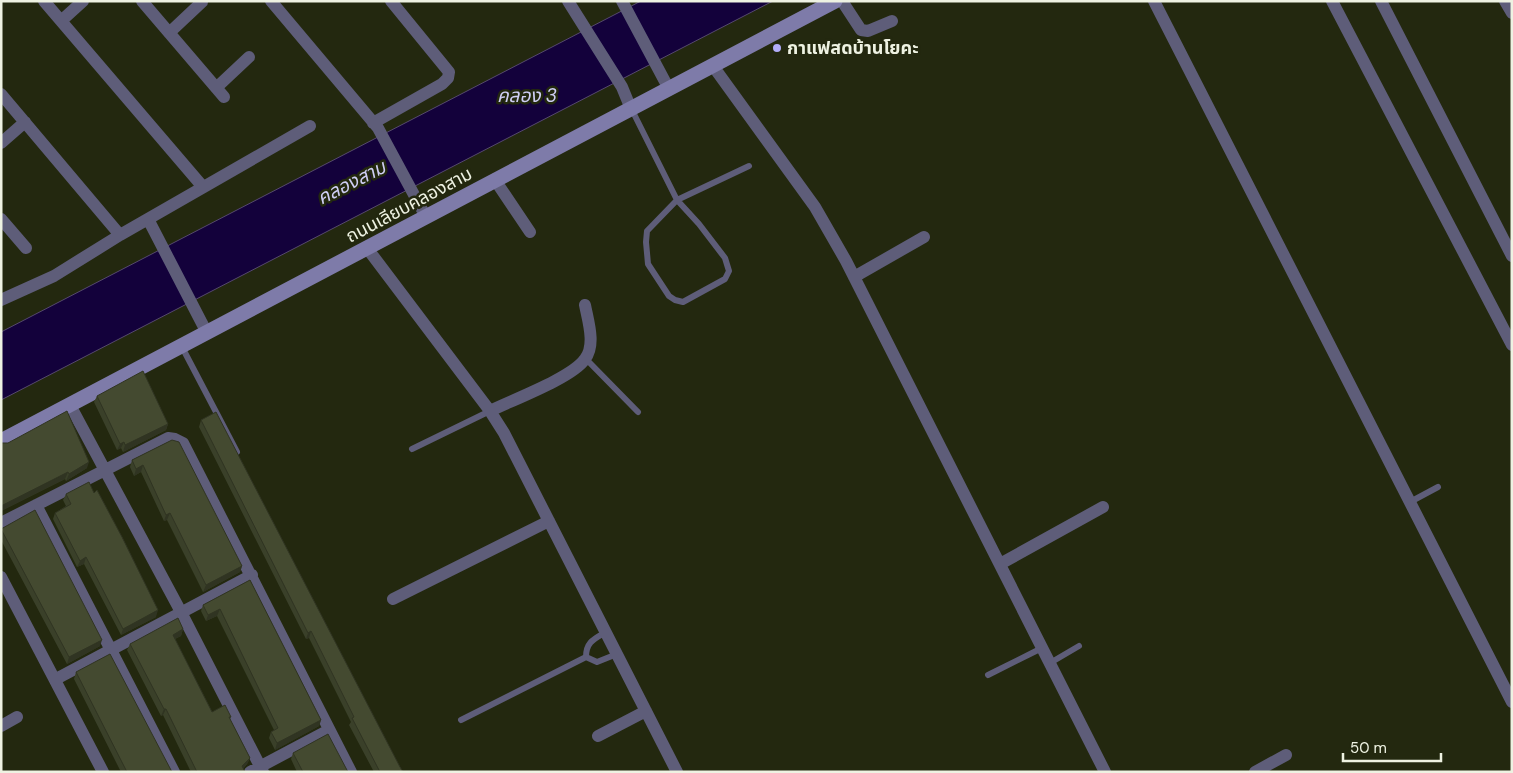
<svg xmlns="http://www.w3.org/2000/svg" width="1513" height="773" font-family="'DM Sans','Noto Sans Thai',sans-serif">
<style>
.water{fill:#13013b;stroke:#55496d}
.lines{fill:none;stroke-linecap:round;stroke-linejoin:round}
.lane{stroke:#5e5d79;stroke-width:6}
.street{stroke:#5e5d79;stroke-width:12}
.secondary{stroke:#7e7ba9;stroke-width:15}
.wall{fill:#3a4029}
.shaded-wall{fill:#303422}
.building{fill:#444a30;stroke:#303422}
.poi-dot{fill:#b2adf9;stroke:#23280f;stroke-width:2}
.labels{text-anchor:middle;stroke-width:5;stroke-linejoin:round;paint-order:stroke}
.poi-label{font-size:18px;font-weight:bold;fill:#eef2e2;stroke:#23280f;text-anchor:start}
.street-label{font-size:18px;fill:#eef2e2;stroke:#23280f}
.water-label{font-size:19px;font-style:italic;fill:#cfcef4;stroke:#23280f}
</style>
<rect width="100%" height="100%" fill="#23280f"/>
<path class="water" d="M 641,1 L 773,1 L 1,400 L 1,332 Z"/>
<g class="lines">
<path class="lane" d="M 632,110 L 677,200 L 699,224 L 725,258 L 729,271 L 725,279 L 683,302 L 675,300 L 669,296 L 648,264 L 646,242 L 647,231 L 677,200 L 749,166
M 182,347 L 237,452
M 586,359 L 638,412
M 412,449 L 490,411
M 1410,502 L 1438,487
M 606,632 C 594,639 586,642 586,657 L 597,662 L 617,654
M 1050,663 L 1079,646
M 988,675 L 1042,648
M 461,720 L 586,657"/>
<path class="street" d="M 44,1 L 203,187
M 142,1 L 224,97
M 271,1 L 378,128 L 426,217
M 568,1 L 622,87 L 631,109
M 622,1 L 669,89
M 842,1 L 861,30 L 868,31 L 892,21
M 1154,1 L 1512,702
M 1332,1 L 1512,345
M 1381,1 L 1512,256
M 1505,1 L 1512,13
M 61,21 L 83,1
M 169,33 L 202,2
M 713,66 L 815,207 L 846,261 L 1105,772
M 216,88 L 249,57
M 1,94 L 120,235
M 373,123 L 442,84 L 448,78 L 449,72 L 391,1
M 1,143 L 25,122
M 495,180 L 530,232
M 1,219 L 26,248
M 148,219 L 207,333
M 367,248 L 490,411 L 504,433 L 677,772
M 854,277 L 924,237
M 1,300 L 54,276 L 120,235 L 310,126
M 70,405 L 181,612 L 263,772
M 490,411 C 512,400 572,378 585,359 C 596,345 588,321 585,305
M 36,505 L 174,772
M 1,523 L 168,438 L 175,439 L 183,443 L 351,772
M 1000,564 L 1103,507
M 1,577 L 103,772
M 393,599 L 549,521
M 56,679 L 252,575
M 1,726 L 17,717
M 598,736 L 646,711
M 250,772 L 329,730
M 1255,772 L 1286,755"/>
<path class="secondary" d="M 1,441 L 835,1"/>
</g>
<path class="wall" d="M 97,396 L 168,424 L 166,430 L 123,452 L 121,448 L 117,450 L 94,402 Z
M 201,420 L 403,772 L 374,772 L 349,725 L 351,722 L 309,638 L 306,639 L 199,427 Z
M 172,440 L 242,566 L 240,572 L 203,592 L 167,520 L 164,521 L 141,472 L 134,476 L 130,467 L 132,460 Z
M 1,443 L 87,468 L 66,481 L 65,479 L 1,511 Z
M 66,494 L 156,617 L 121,635 L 84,564 L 77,567 L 53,519 L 55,513 L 66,506 L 63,500 Z
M 1,528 L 100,646 L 67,664 L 1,540 Z
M 250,580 L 321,720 L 319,726 L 275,750 L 269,738 L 271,732 L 274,730 L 217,616 L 206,621 L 201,611 L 203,605 Z
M 183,629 L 181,636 L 175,639 L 212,712 L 231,717 L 230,719 L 250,758 L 247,764 L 243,769 L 245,772 L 191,772 L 163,715 L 161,716 L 127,650 L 130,644 Z
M 76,672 L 172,772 L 121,772 L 74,679 Z
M 293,753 L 348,772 L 297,772 L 291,759 Z"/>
<path class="shaded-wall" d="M 168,424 L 166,430 L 123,452 L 125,445 Z
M 124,442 L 121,448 L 117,450 L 120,444 Z
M 89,462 L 87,468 L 66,481 L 69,474 Z
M 143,465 L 141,472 L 134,476 L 136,469 Z
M 68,472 L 65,479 L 1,511 L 1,506 Z
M 170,513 L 167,520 L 164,521 L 166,515 Z
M 86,557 L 84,564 L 77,567 L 80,561 Z
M 242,566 L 240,572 L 203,592 L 206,585 Z
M 220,609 L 217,616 L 206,621 L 208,615 Z
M 158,610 L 156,617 L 121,635 L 123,629 Z
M 183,629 L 181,636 L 170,641 L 173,635 Z
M 311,631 L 309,638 L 306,639 L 308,633 Z
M 102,640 L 100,646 L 67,664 L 69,657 Z
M 164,709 L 166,709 L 163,715 L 161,716 Z
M 321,720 L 319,726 L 275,750 L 277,743 Z
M 250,758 L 247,764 L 240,772 L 242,766 Z"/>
<path class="building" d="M 143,371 L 168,424 L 125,445 L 124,442 L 120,444 L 97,396 Z
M 67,411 L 89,462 L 69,474 L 68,472 L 1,506 L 1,443 L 8,443 Z
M 216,412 L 400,767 L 403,772 L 380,772 L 352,718 L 354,717 L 311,631 L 308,633 L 201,420 Z
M 172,440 L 179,442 L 242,566 L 206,585 L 170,513 L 166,515 L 143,465 L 136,469 L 132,460 Z
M 89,482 L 94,493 L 97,490 L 122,537 L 158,610 L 123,629 L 86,557 L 80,561 L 55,513 L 71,504 L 66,494 Z
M 35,510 L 102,640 L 69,657 L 1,529 Z
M 250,580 L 321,720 L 277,743 L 271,732 L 278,728 L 220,609 L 208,615 L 203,605 Z
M 178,618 L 183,629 L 173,635 L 212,712 L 225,705 L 231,717 L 229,717 L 250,758 L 242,766 L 245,772 L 197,772 L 166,709 L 164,709 L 130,644 Z
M 110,654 L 172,772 L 127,772 L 76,672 Z
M 328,734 L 348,772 L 303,772 L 293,753 Z"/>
<circle class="poi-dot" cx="777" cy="48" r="5"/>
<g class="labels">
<g class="poi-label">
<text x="787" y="54">กาแฟสดบ้านโยคะ</text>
</g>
<g class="street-label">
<text transform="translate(409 205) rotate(-28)" y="6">ถนนเลียบคลองสาม</text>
</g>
<g class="water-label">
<text x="527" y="102">คลอง 3</text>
<text transform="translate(351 182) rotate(-27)" y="7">คลองสาม</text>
</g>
</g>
<rect width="1513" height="773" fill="none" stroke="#eef2e2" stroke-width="5"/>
<path d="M1343 753v8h98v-8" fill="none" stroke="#eef2e2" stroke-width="2.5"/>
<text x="1350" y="753" font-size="15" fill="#eef2e2" stroke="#23280f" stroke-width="4" paint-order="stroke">50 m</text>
</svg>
